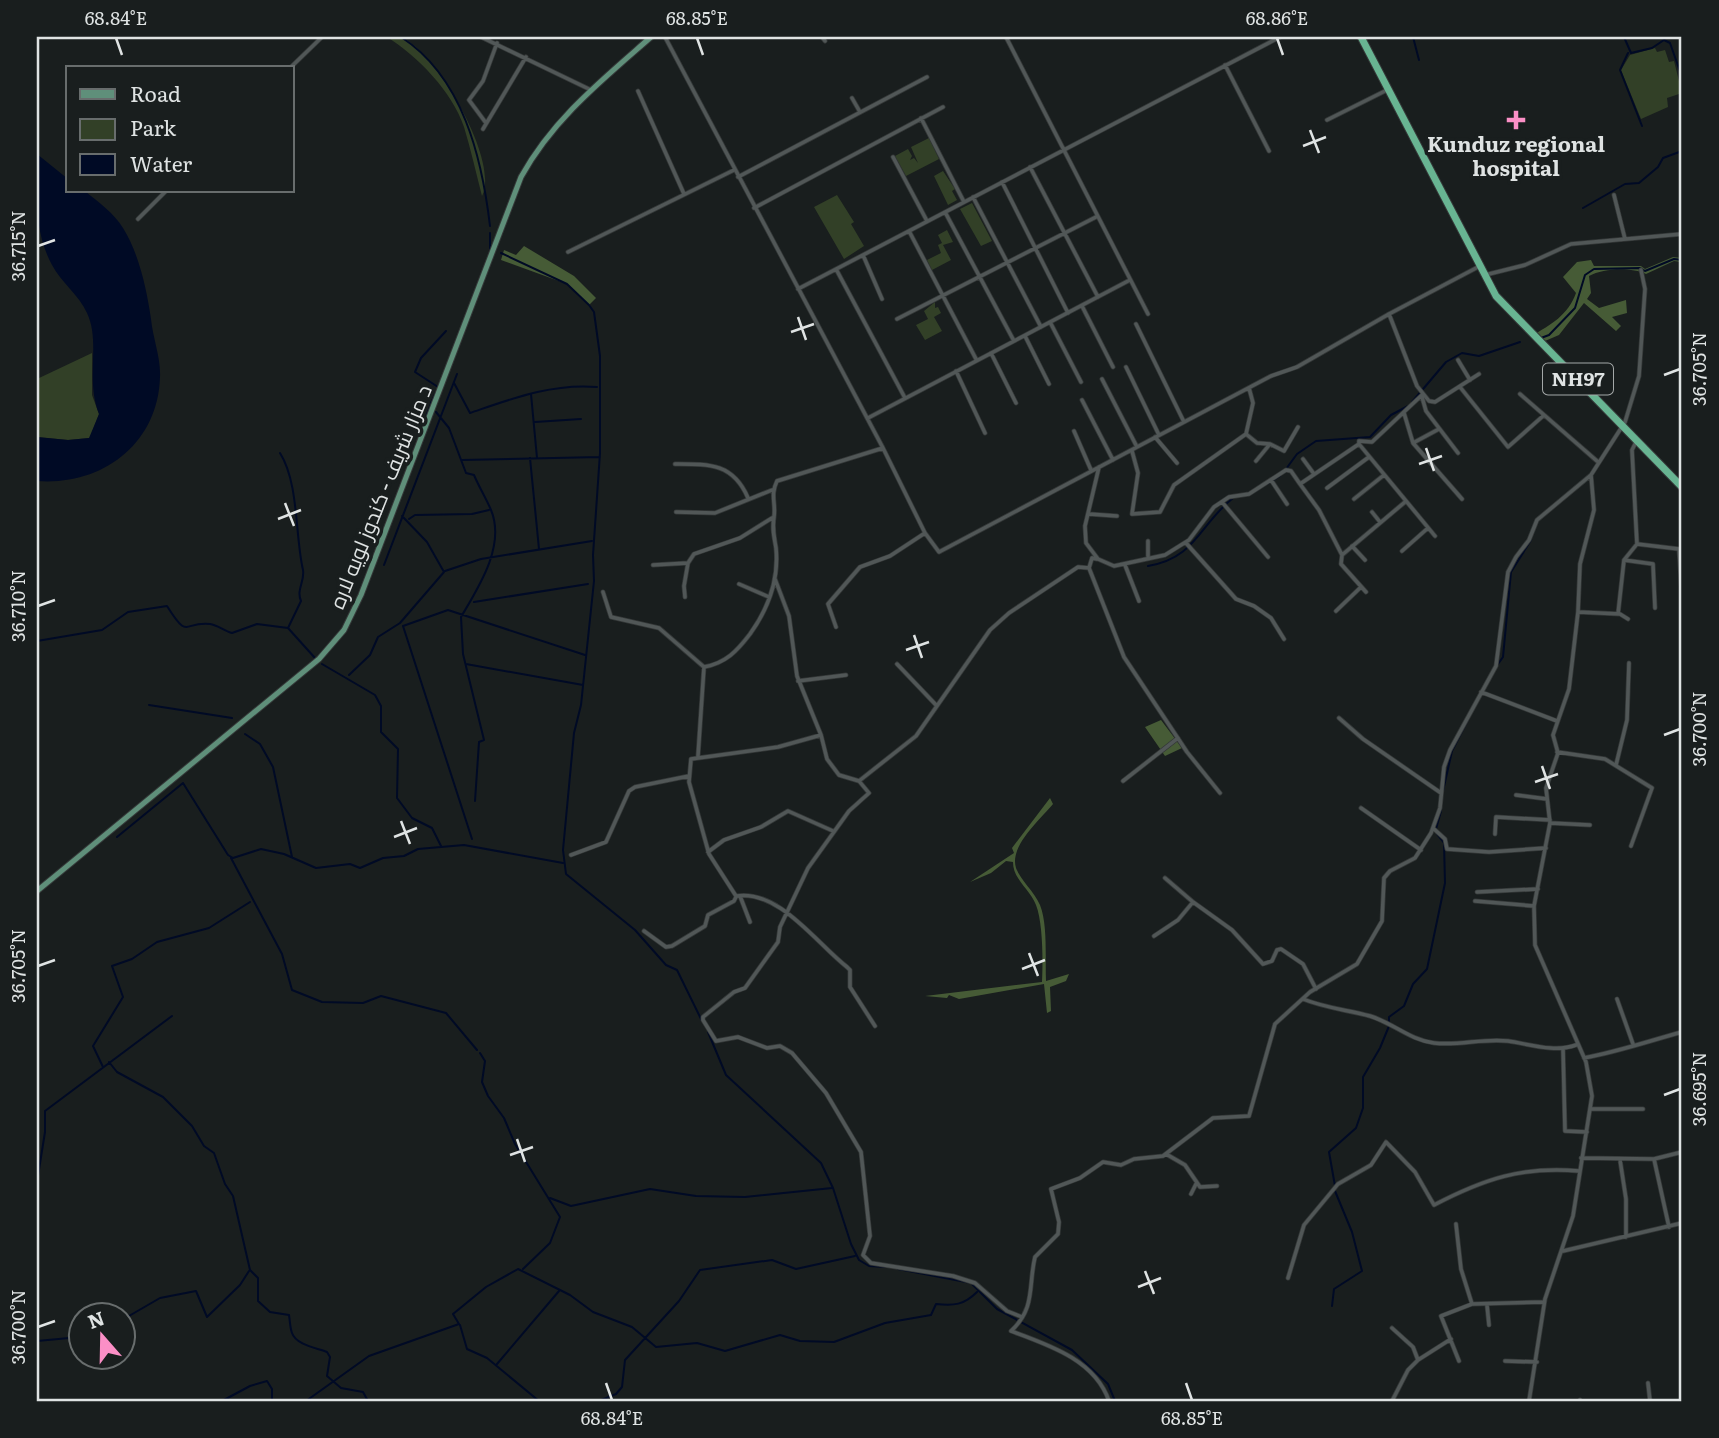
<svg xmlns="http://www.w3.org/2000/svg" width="1719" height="1438" font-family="Literata,Cairo,serif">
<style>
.green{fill:#324027}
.forest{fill:#465b36}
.water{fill:#000a25}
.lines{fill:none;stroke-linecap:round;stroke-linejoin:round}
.stream{stroke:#000a25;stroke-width:2}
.street-casing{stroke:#343838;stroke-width:5}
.primary-casing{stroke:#343838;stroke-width:7}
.highway-casing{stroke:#343838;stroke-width:9}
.street{stroke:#515757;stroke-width:3.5}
.primary{stroke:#5f8f7a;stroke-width:5}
.highway{stroke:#68b492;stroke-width:7}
.ticks{fill:none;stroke:#dfe3e3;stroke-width:2.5}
.poi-dot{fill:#fb8fc6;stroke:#191e1e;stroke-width:2.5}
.labels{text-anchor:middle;stroke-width:7;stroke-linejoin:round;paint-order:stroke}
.shield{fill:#191e1e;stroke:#a4a8a8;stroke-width:2}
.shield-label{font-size:19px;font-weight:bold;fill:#dfe3e3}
.poi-label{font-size:21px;font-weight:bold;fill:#dfe3e3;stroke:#191e1e}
.street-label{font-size:21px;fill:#dfe3e3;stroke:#191e1e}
.neatline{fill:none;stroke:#dfe3e3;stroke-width:2.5}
.ticks-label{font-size:18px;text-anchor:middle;fill:#dfe3e3}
</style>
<rect width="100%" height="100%" fill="#191e1e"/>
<path class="green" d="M 387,37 C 392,37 398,36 403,38 C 437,54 500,161 482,196 C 476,173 471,150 464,127 C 452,91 417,56 387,37 Z
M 1655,48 L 1657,52 L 1665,50 L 1669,62 L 1674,61 L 1682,93 L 1667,98 L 1668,107 L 1641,119 L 1621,70 L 1630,55 Z
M 929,138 L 939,159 L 906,176 L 895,156 L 908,149 L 912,156 L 910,160 L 914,158 L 918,163 L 911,147 Z
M 943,171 L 955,189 L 952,191 L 957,200 L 948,205 L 934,176 Z
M 837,195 L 854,222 L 851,224 L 864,246 L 844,259 L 814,207 Z
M 972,203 L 992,241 L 981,246 L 960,209 Z
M 947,230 L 953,242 L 943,245 L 951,260 L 932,270 L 927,260 L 941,253 L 938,245 L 942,243 L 938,235 Z
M 935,302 L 935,308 L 938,307 L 941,313 L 934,317 L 942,331 L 925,340 L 916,325 L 928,319 L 924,311 Z
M 92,353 L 92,395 L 99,414 L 90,438 L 68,440 L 37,437 L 37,379 Z"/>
<path class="forest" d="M 524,246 L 574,276 L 596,298 L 589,305 L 567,284 L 501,260 L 504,250 L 516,255 Z
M 1673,257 L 1682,258 L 1682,262 L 1674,261 L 1646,274 C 1631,267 1604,268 1589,276 L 1591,293 L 1587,299 L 1599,308 L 1626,300 L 1627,313 L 1612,317 L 1621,326 L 1616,331 L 1584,303 L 1559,335 L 1538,344 L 1531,336 C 1551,325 1568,315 1576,293 L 1563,277 L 1577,262 L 1591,260 L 1594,266 L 1641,266 L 1645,269 Z
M 1161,720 L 1182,748 L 1165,756 L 1145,727 Z
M 1050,798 L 1053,804 C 1040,820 1009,846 1016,868 C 1021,881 1034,891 1040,905 C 1048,925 1045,959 1046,981 L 1069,974 L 1066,981 L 1050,987 L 1051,1011 L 1047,1013 L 1044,984 L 959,999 L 949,995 L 947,998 L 925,996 L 1042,982 C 1043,961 1043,923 1036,905 C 1030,889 1013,880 1013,862 L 1006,861 L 991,873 L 970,882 L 1014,853 L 1012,848 Z"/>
<path class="water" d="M 37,154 L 68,179 L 68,191 L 85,191 C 98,202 114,213 123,228 C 139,253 147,291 151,319 C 153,339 161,358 160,377 C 158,445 101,486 37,481 L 37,437 L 68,440 L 89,438 L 99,414 C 85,379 101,343 87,313 C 79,295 61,282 52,265 C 33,230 37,192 37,154 Z"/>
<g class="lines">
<path class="stream" d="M 401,37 C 463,77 482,158 490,226
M 1413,37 L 1419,60
M 1624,37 L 1631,53 L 1652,48 L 1664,40 L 1670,43 L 1682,77
M 1628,53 L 1620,70 L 1642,126
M 1682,100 L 1682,107
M 1583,208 L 1625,184 L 1639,183 L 1658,167 L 1663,158 L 1682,151
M 490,233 L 490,249
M 501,253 L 567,284 L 589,305 L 594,312 L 600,356 L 600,453 L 593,555 L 594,581 L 581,705 L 574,733 L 563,850 L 566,874 L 635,930 L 666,965 L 677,970 L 702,1021
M 1541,338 L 1549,335 L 1575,308 L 1585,275 L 1594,269 L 1640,268 L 1645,271 L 1674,259 L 1682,260
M 454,383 L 470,413 C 511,399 552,383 597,387
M 438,387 L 415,372 L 421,358 L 446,331
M 531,394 L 537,458
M 1412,402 L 1446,362 L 1462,353 L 1479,356 L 1520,342
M 436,412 L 449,428 L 466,473 L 474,475 C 479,487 486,498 491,510 C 506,546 478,588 461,617 L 463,654 L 484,740 L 479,742 L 475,801
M 424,418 L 435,394
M 535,422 L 581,419
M 280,453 C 299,483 295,536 303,570 C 305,581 296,590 301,601 L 288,628
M 530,458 L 539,549
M 462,460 L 600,457
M 1286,469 L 1297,454 L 1316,441 L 1370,437 L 1391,415 L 1408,406
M 1267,484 L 1280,476
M 1249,495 L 1259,489
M 409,519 L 415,515 L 472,514 L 489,510
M 384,565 L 457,374
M 1148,566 C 1196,558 1199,525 1233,498
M 445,571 L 481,559 L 592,541
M 474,602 L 588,584
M 403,626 L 472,839
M 403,626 L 448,610 L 585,655
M 37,641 L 102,630 L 128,612 L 167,606 C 189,641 183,621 210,624 C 217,625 225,631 232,633 L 257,624 L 288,628 L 315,658
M 322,664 L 375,695 L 381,706 L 381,732 L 398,749 L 397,798 L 412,818 L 432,828 L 441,846
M 466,664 L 583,685
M 1498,664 L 1503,657 L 1511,572 L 1531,540
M 349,675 L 370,655 L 378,637 L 400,623 L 444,572 L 427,542 L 402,516
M 149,705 L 232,718
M 245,734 L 260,744 L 273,767 L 292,857
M 1443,791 L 1452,751 L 1469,718
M 1436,829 L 1441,811
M 117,837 L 183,783 L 228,855 L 233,858 L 261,849 L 284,854 L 316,868 L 350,864 L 360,868 L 383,858 L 404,856 L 418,849 L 464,845 L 563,863
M 231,858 L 282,954 L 292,990 L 322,1002 L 363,1003 L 381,996 L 446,1013 L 477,1050
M 708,1032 L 726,1075 L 821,1163 L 833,1188 L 851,1244 L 859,1260 L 869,1266 L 886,1267
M 480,1053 L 485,1061 L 482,1082 L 488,1096 L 504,1118 L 515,1144 L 560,1217 L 550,1243 L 523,1269
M 109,1062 L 117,1072 L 163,1097 L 192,1126 L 204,1146 L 214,1153 L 225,1184 L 233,1196 L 250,1270 L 258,1278 L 258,1301 L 270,1312 L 289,1315 C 290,1321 290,1328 292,1333 C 296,1345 317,1348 327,1352 L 330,1357 L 327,1376 L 341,1388 L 363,1392 L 368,1401
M 103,1067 L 93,1046 L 123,997 L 112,966 L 132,959 L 157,942 L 209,928 L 250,902
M 37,1182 L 45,1132 L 45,1111 L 172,1016
M 1335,1186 L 1329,1152 L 1356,1128 L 1363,1108 L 1363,1077 L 1380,1048 L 1389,1026 L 1389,1017 L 1404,1006 L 1413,984 L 1427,969 L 1445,883 L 1444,843 L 1437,834
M 550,1198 L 571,1206 L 650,1189 L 696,1196 L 745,1197 L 832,1188
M 898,1269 L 971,1283 L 997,1309 L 1072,1350 L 1108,1384 L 1115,1401
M 1332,1306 L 1334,1289 L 1362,1271 L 1352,1232 L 1335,1191
M 122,1320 L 160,1298 L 196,1291 L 207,1317 L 240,1285 L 249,1271
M 460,1325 L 467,1349 L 487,1358 L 539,1401
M 37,1341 L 80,1337
M 497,1364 L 559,1291
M 190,1401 L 220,1401
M 222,1401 L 250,1386 L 267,1381 L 272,1389 L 272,1401
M 306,1401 L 369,1356 L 459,1324 L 453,1314 L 486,1287 L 518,1269 L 570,1295 L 593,1312 L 632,1327 L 656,1347 L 697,1343 L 725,1351 L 780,1335 L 800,1341 L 834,1342 L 885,1323 L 931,1315 L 936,1304 C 954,1306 964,1305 977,1292
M 599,1401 L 616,1394 L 622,1387 L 625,1360 L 679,1301 L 700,1270 L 772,1260 L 796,1269 L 855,1256"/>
<defs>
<path id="street" d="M 481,37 L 591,90
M 665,37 L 883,448 L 925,533 L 939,552 L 1271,376 L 1297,367 L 1389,314 L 1478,267
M 822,37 L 825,41
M 1006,37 L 1148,314
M 1225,65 L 1269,151
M 290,68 L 322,37
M 638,91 L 684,194
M 852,98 L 860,112
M 921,118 L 964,202
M 1327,120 L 1387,90
M 486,123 L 469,100 L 483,81 L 497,43
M 483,129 L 526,57
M 893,157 L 927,221
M 1030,167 L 1098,297
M 738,177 L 927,77
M 1002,182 L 1068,313
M 1614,195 L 1625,239
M 973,197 L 1041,327
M 754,208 L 943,107
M 945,212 L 1014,341
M 138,219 L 166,191
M 909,231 L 976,359
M 568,252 L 734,170
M 863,255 L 882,299
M 836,269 L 905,398
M 1485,275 L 1525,265 L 1571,244 L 1682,234
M 798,289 L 1280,37
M 1082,306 L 1113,367
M 1389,314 L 1417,386 L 1429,401 L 1435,402 L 1479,374
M 897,319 L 1096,217
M 1050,322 L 1081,382
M 1136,324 L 1184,422
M 1025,336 L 1049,384
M 991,353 L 1016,403
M 1458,360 L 1470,380
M 1126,367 L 1159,435
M 956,371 L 985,433
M 1102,379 L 1137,447
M 1460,387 L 1508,447 L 1543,416
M 1249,388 L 1253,403 L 1246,434 L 1257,443 L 1270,444 L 1256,461
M 1520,394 L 1597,461
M 1422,395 L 1372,442 L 1359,441 L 1359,444 L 1435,536
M 1422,397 L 1426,411 L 1458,453
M 1082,400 L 1113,460
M 1404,413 L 1413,443 L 1462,499
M 868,418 L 1128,281
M 1074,431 L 1091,470
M 1155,437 L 1177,463
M 1413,443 L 1439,429
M 1270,444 L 1284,451 L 1298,427
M 1359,444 L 1300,484 L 1319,510 L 1342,555 L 1405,502
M 1132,451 L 1138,473 L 1132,514 L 1160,512 L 1174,485 L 1246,434
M 1303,459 L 1314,474
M 675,464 C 709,464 733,463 748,498
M 1099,467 L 1085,526 L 1086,543 L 1098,559 L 1114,566 L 1165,555 L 1189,540 L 1214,507 L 1229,497 L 1249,494 L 1286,470 L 1291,471 L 1300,484
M 1271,480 L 1287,504
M 1327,488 L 1369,457
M 1354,499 L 1384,475
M 1222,502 L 1268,557
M 676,512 L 715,513 L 772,490
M 1372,512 L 1380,522
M 1089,514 L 1117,516
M 1148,541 L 1148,556
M 1186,543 L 1236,599 L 1254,606 L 1271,618 L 1284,639
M 1637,544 L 1679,549 L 1682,594
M 1352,546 L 1365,560
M 1402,551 L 1428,528
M 1342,555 L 1341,564 L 1366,592
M 1097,559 L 1092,558 L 1089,568 L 1124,657 L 1187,752 L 1220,793
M 1624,560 L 1653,564 L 1655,608
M 653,565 L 688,563 L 694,554 L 740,538 L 772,518
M 1125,565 L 1139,601
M 775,579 L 789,616 L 797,676 L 821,735 L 827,759 L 839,775 L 859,781 L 869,793 L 849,811 L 808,868 L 780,927 L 778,942 L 745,988 L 734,992 L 703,1017 L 703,1020 L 716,1041 L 738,1037 L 767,1048 L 780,1046 L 792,1053 L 826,1093 L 861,1152 L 870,1236 L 863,1255 L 871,1263 L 953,1276 L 975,1283 L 1007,1311 L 1022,1317
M 739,584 L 769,597
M 603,592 L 611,617 L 659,628 L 704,667 C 726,663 737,651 750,634 C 768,609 779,579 776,548 C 774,536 772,529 774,517 C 776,503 770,495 777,481 L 883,448
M 685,597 L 684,586 L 688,563
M 1336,611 L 1361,587
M 1578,612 L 1620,614 L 1628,619
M 1618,614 L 1624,560 L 1637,544 L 1632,450 L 1636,442
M 836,627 L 828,604 L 860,567 L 890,556 L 925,533
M 897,664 L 937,706
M 798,681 L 846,675
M 1481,692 L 1557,721
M 1339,718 L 1363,739 L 1441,793
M 821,735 L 778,747 L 691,759 L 689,782 L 709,854 L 736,896 C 779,889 816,943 847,967 L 850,970 L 850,987 L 875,1026
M 1557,752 L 1605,759 L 1652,788 L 1631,846
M 698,756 L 704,667
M 1616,765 L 1627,720 L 1629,663
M 859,781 L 916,736 L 990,630 L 1009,613 L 1078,567 L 1089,568
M 1123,781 L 1178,738
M 1516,795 L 1547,799
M 1361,808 L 1421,850
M 1550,823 L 1590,825
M 1434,829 L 1445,839 L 1447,849 L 1489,852 L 1546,848
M 1495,834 L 1496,817 L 1550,820
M 708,852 L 724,840 L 761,827 L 788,811 L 833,831
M 571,855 L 606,842 L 629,791 L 635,787 L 689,776
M 1165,878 L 1193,902
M 1477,892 L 1538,889
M 740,896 L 750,922
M 1475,901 L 1534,906
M 644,931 L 666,947 L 672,946 L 705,926 L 708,915 L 734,901 L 736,897
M 1154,936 L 1178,920 L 1193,902 L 1232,930 L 1263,964 L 1272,961 L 1277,950 L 1281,949 L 1303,964 L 1316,989
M 1303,999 C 1325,1008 1348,1010 1370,1016 C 1393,1023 1410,1040 1434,1043 C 1460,1046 1482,1038 1508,1041 C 1529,1044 1555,1053 1576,1045
M 1617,999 L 1633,1044
M 1563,1048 L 1565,1131 L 1587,1132
M 1584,1058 C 1617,1052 1649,1041 1682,1032
M 1591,1109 L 1643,1109
M 1166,1154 L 1185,1165 L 1200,1187 L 1217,1186
M 1581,1158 L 1654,1159 L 1682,1152
M 1654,1159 L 1669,1227
M 1620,1160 L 1626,1199 L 1626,1237
M 1191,1194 L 1196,1184
M 1456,1224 L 1461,1269 L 1472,1304
M 1563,1251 L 1682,1223
M 1288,1278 L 1304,1225 L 1338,1184 L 1371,1165 L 1386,1142 L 1415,1172 L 1434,1205 C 1484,1179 1522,1166 1579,1171
M 1487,1305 L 1489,1325
M 1418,1360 L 1451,1339
M 1459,1361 L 1441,1316 L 1472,1304 L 1544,1302
M 1505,1361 L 1537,1362
M 1648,1383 L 1650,1401
M 1580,1400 L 1580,1401
M 1109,1401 C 1095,1360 1049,1345 1011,1331 C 1036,1308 1028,1286 1035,1257 L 1058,1234 L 1059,1222 L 1051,1189 L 1080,1178 L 1103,1162 L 1121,1165 L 1134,1159 L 1163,1156 L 1213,1118 L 1249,1116 L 1275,1024 L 1310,992 L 1357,964 L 1382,921 L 1384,878 L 1390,871 L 1415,858 L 1431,833 L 1440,808 L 1444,767 L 1450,750 L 1496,666 L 1508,572 L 1516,557 L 1529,540 L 1537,520 L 1591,475
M 1392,1401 L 1408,1370 L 1418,1360 L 1413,1347 L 1392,1328
M 1529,1401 L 1545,1299 L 1573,1216 L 1592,1096 L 1586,1062 L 1535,945 L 1534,906 L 1550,823 L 1546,788 L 1558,753 L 1553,735 L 1569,689 L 1578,612 L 1580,564 L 1594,510 L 1591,475 L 1625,422 L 1639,376 L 1645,289 L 1641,270"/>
<path id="primary" d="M 37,891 L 319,659 L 344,630 L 361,595 L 521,177 C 553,119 602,80 651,37"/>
<path id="highway" d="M 1361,37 L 1496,296 L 1682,487"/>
</defs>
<use href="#street" class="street-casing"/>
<use href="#primary" class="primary-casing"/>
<use href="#highway" class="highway-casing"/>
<use href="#street" class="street"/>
<use href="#primary" class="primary"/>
<use href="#highway" class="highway"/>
</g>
<path class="ticks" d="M 116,38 L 122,55M 697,38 L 703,55M 1277,38 L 1283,55M 1310,130 L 1319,153M 1303,146 L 1326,137M 38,246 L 55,240M 798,317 L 806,340M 791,332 L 814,324M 1664,375 L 1680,369M 1426,448 L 1434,471M 1419,464 L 1442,456M 285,503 L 294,526M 278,519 L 301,510M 38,606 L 55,600M 914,635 L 922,658M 906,650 L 929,642M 1664,735 L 1680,729M 1542,766 L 1550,789M 1535,782 L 1558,774M 401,821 L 410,844M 394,837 L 417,828M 1029,953 L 1038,976M 38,966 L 55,960M 1022,969 L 1045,960M 1664,1095 L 1680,1089M 517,1139 L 525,1162M 510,1155 L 533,1147M 1145,1271 L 1154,1294M 1138,1287 L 1161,1278M 38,1327 L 55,1321M 606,1383 L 612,1400M 1186,1383 L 1192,1400"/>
<path class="poi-dot" d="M1512.5 109.5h7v7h7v7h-7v7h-7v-7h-7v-7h7z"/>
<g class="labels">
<rect class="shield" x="1543" y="363.5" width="70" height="31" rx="5"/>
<g class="shield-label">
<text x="1578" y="386">NH97</text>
</g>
<g class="poi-label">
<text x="1516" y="152">Kunduz regional<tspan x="1516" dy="24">hospital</tspan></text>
</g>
<g class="street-label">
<text transform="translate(381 497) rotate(-68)" y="7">د مزار شریف - کندوز لویه لاره</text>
</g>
</g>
<rect width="1719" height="1438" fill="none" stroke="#191e1e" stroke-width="77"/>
<rect x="66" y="66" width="228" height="126" fill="#191e1e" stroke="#686d6d" stroke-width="2"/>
<rect x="80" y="89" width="35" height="10" fill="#5f8f7a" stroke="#686d6d" stroke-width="2"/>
<text x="130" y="102" font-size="21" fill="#dfe3e3">Road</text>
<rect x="80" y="119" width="35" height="21" fill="#324027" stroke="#686d6d" stroke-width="2"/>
<text x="130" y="136" font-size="21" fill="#dfe3e3">Park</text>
<rect x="80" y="154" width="35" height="21" fill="#000a25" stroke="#686d6d" stroke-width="2"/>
<text x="130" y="172" font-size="21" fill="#dfe3e3">Water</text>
<g transform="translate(102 1336) rotate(340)"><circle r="33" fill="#191e1e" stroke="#686d6d" stroke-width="2"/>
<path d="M0-5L12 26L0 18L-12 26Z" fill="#fb8fc6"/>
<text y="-10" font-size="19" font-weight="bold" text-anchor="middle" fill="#dfe3e3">N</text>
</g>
<rect x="38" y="38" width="1642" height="1362" class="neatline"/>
<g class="ticks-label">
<text x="116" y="25">68.84°E</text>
<text x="697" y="25">68.85°E</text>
<text x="1277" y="25">68.86°E</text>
<text transform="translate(19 246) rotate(-90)" y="6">36.715°N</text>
<text transform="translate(1700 369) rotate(-90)" y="6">36.705°N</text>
<text transform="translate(19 606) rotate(-90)" y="6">36.710°N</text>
<text transform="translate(1700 729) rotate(-90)" y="6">36.700°N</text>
<text transform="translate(19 966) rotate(-90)" y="6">36.705°N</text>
<text transform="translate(1700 1089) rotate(-90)" y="6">36.695°N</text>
<text transform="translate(19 1327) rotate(-90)" y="6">36.700°N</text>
<text x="612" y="1425">68.84°E</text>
<text x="1192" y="1425">68.85°E</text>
</g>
</svg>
